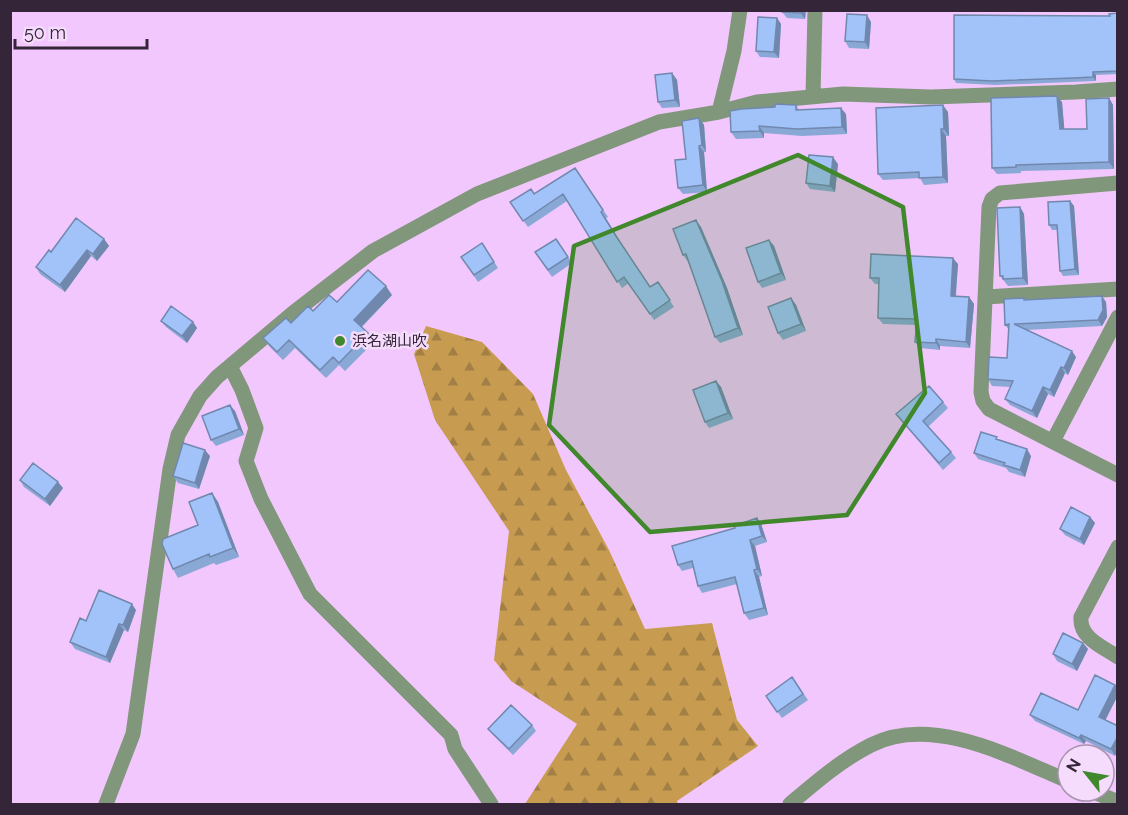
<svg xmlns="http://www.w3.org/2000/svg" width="1128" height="815" font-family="Raleway,'Noto Sans JP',sans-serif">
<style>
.forest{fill:url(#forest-firs)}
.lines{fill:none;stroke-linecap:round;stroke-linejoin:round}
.minor{stroke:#81977b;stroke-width:15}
.wall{fill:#8aa8d6}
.shaded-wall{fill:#7188ae}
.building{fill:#a1c3f9;stroke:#7188ae;stroke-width:1.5}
.marked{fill:#41872c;fill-opacity:0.2;stroke:#41872c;stroke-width:4.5;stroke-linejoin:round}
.poi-dot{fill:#41872c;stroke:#f5dcfc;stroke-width:2}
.labels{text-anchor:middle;stroke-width:5;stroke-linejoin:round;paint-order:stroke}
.poi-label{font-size:15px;fill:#352539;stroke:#f5dcfc;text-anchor:start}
</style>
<defs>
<pattern id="forest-firs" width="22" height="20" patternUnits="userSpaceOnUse" patternTransform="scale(1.5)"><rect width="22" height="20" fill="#c79c51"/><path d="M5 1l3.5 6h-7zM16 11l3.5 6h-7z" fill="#a27f44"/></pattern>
</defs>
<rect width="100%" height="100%" fill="#f2c7fd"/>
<path class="forest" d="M 426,326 L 482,342 L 533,394 L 566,470 L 609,550 L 645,629 L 712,623 L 737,720 L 758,746 L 677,801 L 678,804 L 525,804 L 577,724 L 511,681 L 494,660 L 509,531 L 435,420 L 414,354 Z"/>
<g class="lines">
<path class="minor" d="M 813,96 L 815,10
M 719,112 L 734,51 L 740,10
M 1118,183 L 1000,193 L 992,199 L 989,207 L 981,392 L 983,401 L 989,409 L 1118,475
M 986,297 L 1118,289
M 230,366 L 242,390 L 256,428 L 246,461 L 261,499 L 310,594 L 451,735 L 455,749 L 491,804
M 1053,441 L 1118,317
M 1118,547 L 1081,617 C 1079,638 1103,647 1118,657
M 1092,791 L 1118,802
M 106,804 L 133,734 L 170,469 L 178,435 L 200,396 L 217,377 L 293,313 L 373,251 L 477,194 L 659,122 L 719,112 L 757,102 L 843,94 L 931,97 L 1076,92 L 1118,89
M 790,804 C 816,782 840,761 871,745 C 932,714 1011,757 1068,781"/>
</g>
<path class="wall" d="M 806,10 L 805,19 L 787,18 L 782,12 Z
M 1118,13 L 1118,74 L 1096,75 L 1096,81 L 995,85 L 956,83 L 954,79 L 1110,16 Z
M 777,18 L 781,24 L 779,58 L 760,57 L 756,51 Z
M 871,22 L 869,49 L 849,48 L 845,41 Z
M 672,73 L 677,80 L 680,107 L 662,108 L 658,102 Z
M 1109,98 L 1113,105 L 1114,169 L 1021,171 L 1021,173 L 997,174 L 992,168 L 1062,102 L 1064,129 L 1087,129 Z
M 796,105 L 799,110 L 846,114 L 847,134 L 802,136 L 764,133 L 764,138 L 736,139 L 731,132 L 775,107 Z
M 948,112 L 949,136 L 946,136 L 948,183 L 924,185 L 920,178 L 883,180 L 878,174 Z
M 699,118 L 704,125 L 706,152 L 704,152 L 707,192 L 683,194 L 678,188 L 686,159 Z
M 838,164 L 835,192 L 810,189 L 806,183 Z
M 575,168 L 608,217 L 606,218 L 621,243 L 650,287 L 658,282 L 674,307 L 654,320 L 629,283 L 622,288 L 567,201 L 528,227 L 510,202 L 534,194 Z
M 1070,201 L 1074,206 L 1079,275 L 1063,276 L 1060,271 L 1057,230 L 1052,230 L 1049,225 Z
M 1020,207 L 1024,214 L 1028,285 L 1008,286 L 1000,276 Z
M 701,227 L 727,288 L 743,335 L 720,343 L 715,337 L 688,262 L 683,255 Z
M 104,239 L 109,246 L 97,261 L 91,256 L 65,292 L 40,274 L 36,267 L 51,252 Z
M 556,239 L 572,263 L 552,277 L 535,252 Z
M 769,240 L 774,246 L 786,280 L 762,288 L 758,282 Z
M 482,243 L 498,268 L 478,282 L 461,257 Z
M 958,264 L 956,296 L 969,297 L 974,304 L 970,348 L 940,346 L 940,350 L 920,348 L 915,342 L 917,325 L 883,324 L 878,318 L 879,284 L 875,284 L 870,278 Z
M 392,295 L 362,327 L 368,333 L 374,342 L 345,371 L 339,365 L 326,378 L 295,348 L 283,360 L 269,346 L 263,338 L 313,311 L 337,302 Z
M 791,298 L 796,305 L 806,331 L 783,340 L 778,333 Z
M 1026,300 L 1106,302 L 1107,317 L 1102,326 L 1027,330 L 1076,357 L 1068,375 L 1065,373 L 1054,397 L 1048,394 L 1037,418 L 1010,405 L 1005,399 L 1011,387 L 992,386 L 988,379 L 1007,358 L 1009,330 L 1005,325 Z
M 161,321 L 193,322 L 197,328 L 187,343 L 166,327 Z
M 716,381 L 721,387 L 733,419 L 709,428 L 705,422 Z
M 943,402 L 948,408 L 928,427 L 951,452 L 956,458 L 943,470 L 896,414 Z
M 235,411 L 244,435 L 216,446 L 211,440 Z
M 999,440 L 1031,456 L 1025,477 L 1009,472 L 1006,468 L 978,459 L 974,453 Z
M 210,456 L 199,489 L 178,483 L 173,476 Z
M 20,480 L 63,488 L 50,506 L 24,487 Z
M 212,493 L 218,502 L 239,557 L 216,565 L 214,563 L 178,578 L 173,569 L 198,525 Z
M 1090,517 L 1095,523 L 1084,545 L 1065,535 L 1060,529 Z
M 757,518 L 761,524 L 767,542 L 755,546 L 762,576 L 759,577 L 768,615 L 749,620 L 744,613 L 737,584 L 702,593 L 698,586 L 693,568 L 682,571 L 678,565 L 735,528 Z
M 136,610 L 128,632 L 124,630 L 110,663 L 75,649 L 70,642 L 86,621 Z
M 1083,643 L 1088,649 L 1077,671 L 1057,661 L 1053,654 Z
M 792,677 L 808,700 L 782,718 L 766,696 Z
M 1115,685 L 1118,688 L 1118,695 L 1105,720 L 1115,756 L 1086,741 L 1084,744 L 1035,721 L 1030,715 L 1078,710 Z
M 532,725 L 536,731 L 513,755 L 493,735 L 488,729 Z"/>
<path class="shaded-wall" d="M 801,10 L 806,10 L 805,19 L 801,13 Z
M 867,15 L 871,22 L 869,49 L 865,42 Z
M 777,18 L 781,24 L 779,58 L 774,52 Z
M 1093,72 L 1096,75 L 1096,81 L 1093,77 Z
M 672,73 L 677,80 L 680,107 L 675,100 Z
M 1057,96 L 1062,102 L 1065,136 L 1060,129 Z
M 1109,98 L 1113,105 L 1114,169 L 1109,162 Z
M 943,105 L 948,112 L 949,136 L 944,129 Z
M 841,108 L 846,114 L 847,134 L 842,127 Z
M 699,118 L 704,125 L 706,152 L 702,145 Z
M 759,126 L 764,133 L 764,138 L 760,131 Z
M 941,129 L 946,136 L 948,183 L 943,177 Z
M 699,146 L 704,152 L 707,192 L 703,185 Z
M 833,157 L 838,164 L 835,192 L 830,186 Z
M 1070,201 L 1074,206 L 1079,275 L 1075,269 Z
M 1020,207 L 1024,214 L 1028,285 L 1023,278 Z
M 696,220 L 701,227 L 727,288 L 743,335 L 738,328 Z
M 104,239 L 109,246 L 97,261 L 93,254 Z
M 769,240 L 774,246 L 786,280 L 781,273 Z
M 87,250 L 91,256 L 65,292 L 60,285 Z
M 953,258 L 958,264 L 955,302 L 951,296 Z
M 386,286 L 392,295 L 360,328 L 354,320 Z
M 1102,296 L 1106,302 L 1107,317 L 1102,326 L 1098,320 Z
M 969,297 L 974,304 L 970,348 L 966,342 Z
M 791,298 L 796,305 L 806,331 L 801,324 Z
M 193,322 L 197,328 L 187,343 L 182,336 Z
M 936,339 L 940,346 L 940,350 L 936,343 Z
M 1072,351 L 1076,357 L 1068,375 L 1064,368 Z
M 1061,367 L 1065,373 L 1054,397 L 1050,390 Z
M 716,381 L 721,387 L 733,419 L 728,413 Z
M 1043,387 L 1048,394 L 1037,418 L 1032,411 Z
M 230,405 L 235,411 L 244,435 L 239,429 Z
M 1027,449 L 1031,456 L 1025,477 L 1020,470 Z
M 205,450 L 210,456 L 199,489 L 195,483 Z
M 58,482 L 63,488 L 50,506 L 45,499 Z
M 212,493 L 218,502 L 239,557 L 233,548 Z
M 1090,517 L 1095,523 L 1084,545 L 1080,539 Z
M 757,518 L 761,524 L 767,542 L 762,536 Z
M 750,540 L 755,546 L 762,576 L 757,569 Z
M 754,570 L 759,577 L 768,615 L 764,608 Z
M 132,604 L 136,610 L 128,632 L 123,625 Z
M 119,624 L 124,630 L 110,663 L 106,657 Z
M 1083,643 L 1088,649 L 1077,671 L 1072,664 Z
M 1115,685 L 1118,688 L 1118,695 L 1104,723 L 1099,717 Z
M 1081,735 L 1086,741 L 1084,744 L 1079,738 Z
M 1118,736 L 1118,751 L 1115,756 L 1111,749 Z"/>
<path class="building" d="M 782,10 L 801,10 L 801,13 L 782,12 Z
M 1118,13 L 1118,71 L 1093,72 L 1093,77 L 1073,78 L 992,81 L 954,79 L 954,15 L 1110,16 L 1109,14 Z
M 847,14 L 867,15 L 865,42 L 845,41 Z
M 758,17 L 777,18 L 774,52 L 756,51 Z
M 672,73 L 675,100 L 658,102 L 655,75 Z
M 1057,96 L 1060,129 L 1087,129 L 1086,99 L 1109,98 L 1109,162 L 1016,165 L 1016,167 L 992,168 L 991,98 Z
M 775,104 L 796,105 L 796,110 L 841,108 L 842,127 L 797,129 L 759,126 L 760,131 L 731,132 L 730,111 L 741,109 L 775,107 Z
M 943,105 L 944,129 L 941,129 L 943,177 L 919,178 L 919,172 L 878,174 L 876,108 Z
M 699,118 L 702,145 L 699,146 L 703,185 L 678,188 L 675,160 L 686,159 L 682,121 Z
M 809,155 L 833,157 L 830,186 L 806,183 Z
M 575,168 L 603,210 L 601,212 L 616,236 L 650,287 L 658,282 L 670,300 L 650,314 L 624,277 L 617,282 L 563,194 L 523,221 L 510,202 L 531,189 L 534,194 Z
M 1070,201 L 1075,269 L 1060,271 L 1057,225 L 1049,225 L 1048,202 Z
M 1020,207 L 1023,278 L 1003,279 L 1003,276 L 1000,276 L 997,208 Z
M 76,218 L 104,239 L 93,254 L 87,250 L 60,285 L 36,267 L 49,250 L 51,252 Z
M 696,220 L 722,281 L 738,328 L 715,337 L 686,254 L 683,255 L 673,229 Z
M 556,239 L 568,257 L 548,270 L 535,252 Z
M 769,240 L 781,273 L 758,282 L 746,248 Z
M 482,243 L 494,262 L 474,275 L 461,257 Z
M 871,254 L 953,258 L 951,296 L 969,297 L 966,342 L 936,339 L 936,343 L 915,342 L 917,319 L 878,318 L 879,278 L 870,278 Z
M 368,270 L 386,286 L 354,320 L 368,333 L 339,363 L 333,357 L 320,370 L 289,340 L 277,352 L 263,338 L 286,318 L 291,323 L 308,306 L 313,311 L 329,295 L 337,302 Z
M 1102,296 L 1103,310 L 1098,320 L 1014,324 L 1072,351 L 1064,368 L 1061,367 L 1050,390 L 1043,387 L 1032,411 L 1005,399 L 1013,381 L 988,379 L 989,357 L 1007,358 L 1009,324 L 1005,325 L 1004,299 L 1024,298 L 1024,300 Z
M 791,298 L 801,324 L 778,333 L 768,307 Z
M 171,306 L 193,322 L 182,336 L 161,321 Z
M 716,381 L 728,413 L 705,422 L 693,390 Z
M 929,386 L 943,402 L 923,421 L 951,452 L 939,463 L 896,414 Z
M 230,405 L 239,429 L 211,440 L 202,416 Z
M 981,432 L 997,437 L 996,439 L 1027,449 L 1020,470 L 1004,465 L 1005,463 L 974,453 Z
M 183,443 L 205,450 L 195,483 L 173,476 Z
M 33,463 L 58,482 L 45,499 L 20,480 Z
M 212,493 L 233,548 L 210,557 L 209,554 L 173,569 L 162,544 L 163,539 L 198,525 L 189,502 Z
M 1071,507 L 1090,517 L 1080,539 L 1060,529 Z
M 757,518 L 762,536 L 750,540 L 757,569 L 754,570 L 764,608 L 744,613 L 735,577 L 698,586 L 692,561 L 678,565 L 672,546 L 735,528 L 734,526 Z
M 99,590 L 132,604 L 123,625 L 119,624 L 106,657 L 70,642 L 80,618 L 86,621 Z
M 1063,633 L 1083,643 L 1072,664 L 1053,654 Z
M 1095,675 L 1115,685 L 1099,717 L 1118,726 L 1118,736 L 1111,749 L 1081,735 L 1079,738 L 1030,715 L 1041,693 L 1078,710 Z
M 792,677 L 803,694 L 777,712 L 766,696 Z
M 511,705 L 532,725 L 509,749 L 488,729 Z"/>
<path class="marked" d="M 798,155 L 903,207 L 925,393 L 847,515 L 650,532 L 549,425 L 574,246 Z"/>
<circle class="poi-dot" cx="340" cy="341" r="6"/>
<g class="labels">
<g class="poi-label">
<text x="352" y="346">浜名湖山吹</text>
</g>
</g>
<rect width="1128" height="815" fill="none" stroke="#352539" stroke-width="24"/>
<g transform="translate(1086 773) rotate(301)"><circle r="28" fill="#f5dcfc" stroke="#a893ae" stroke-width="1.5"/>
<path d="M0-4.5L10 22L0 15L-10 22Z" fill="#41872c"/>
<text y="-9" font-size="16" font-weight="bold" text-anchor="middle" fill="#352539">N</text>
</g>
<path d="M15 39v9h132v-9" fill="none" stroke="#352539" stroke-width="3"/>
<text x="24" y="39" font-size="18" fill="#352539" stroke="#f5dcfc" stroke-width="4.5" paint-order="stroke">50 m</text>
</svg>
